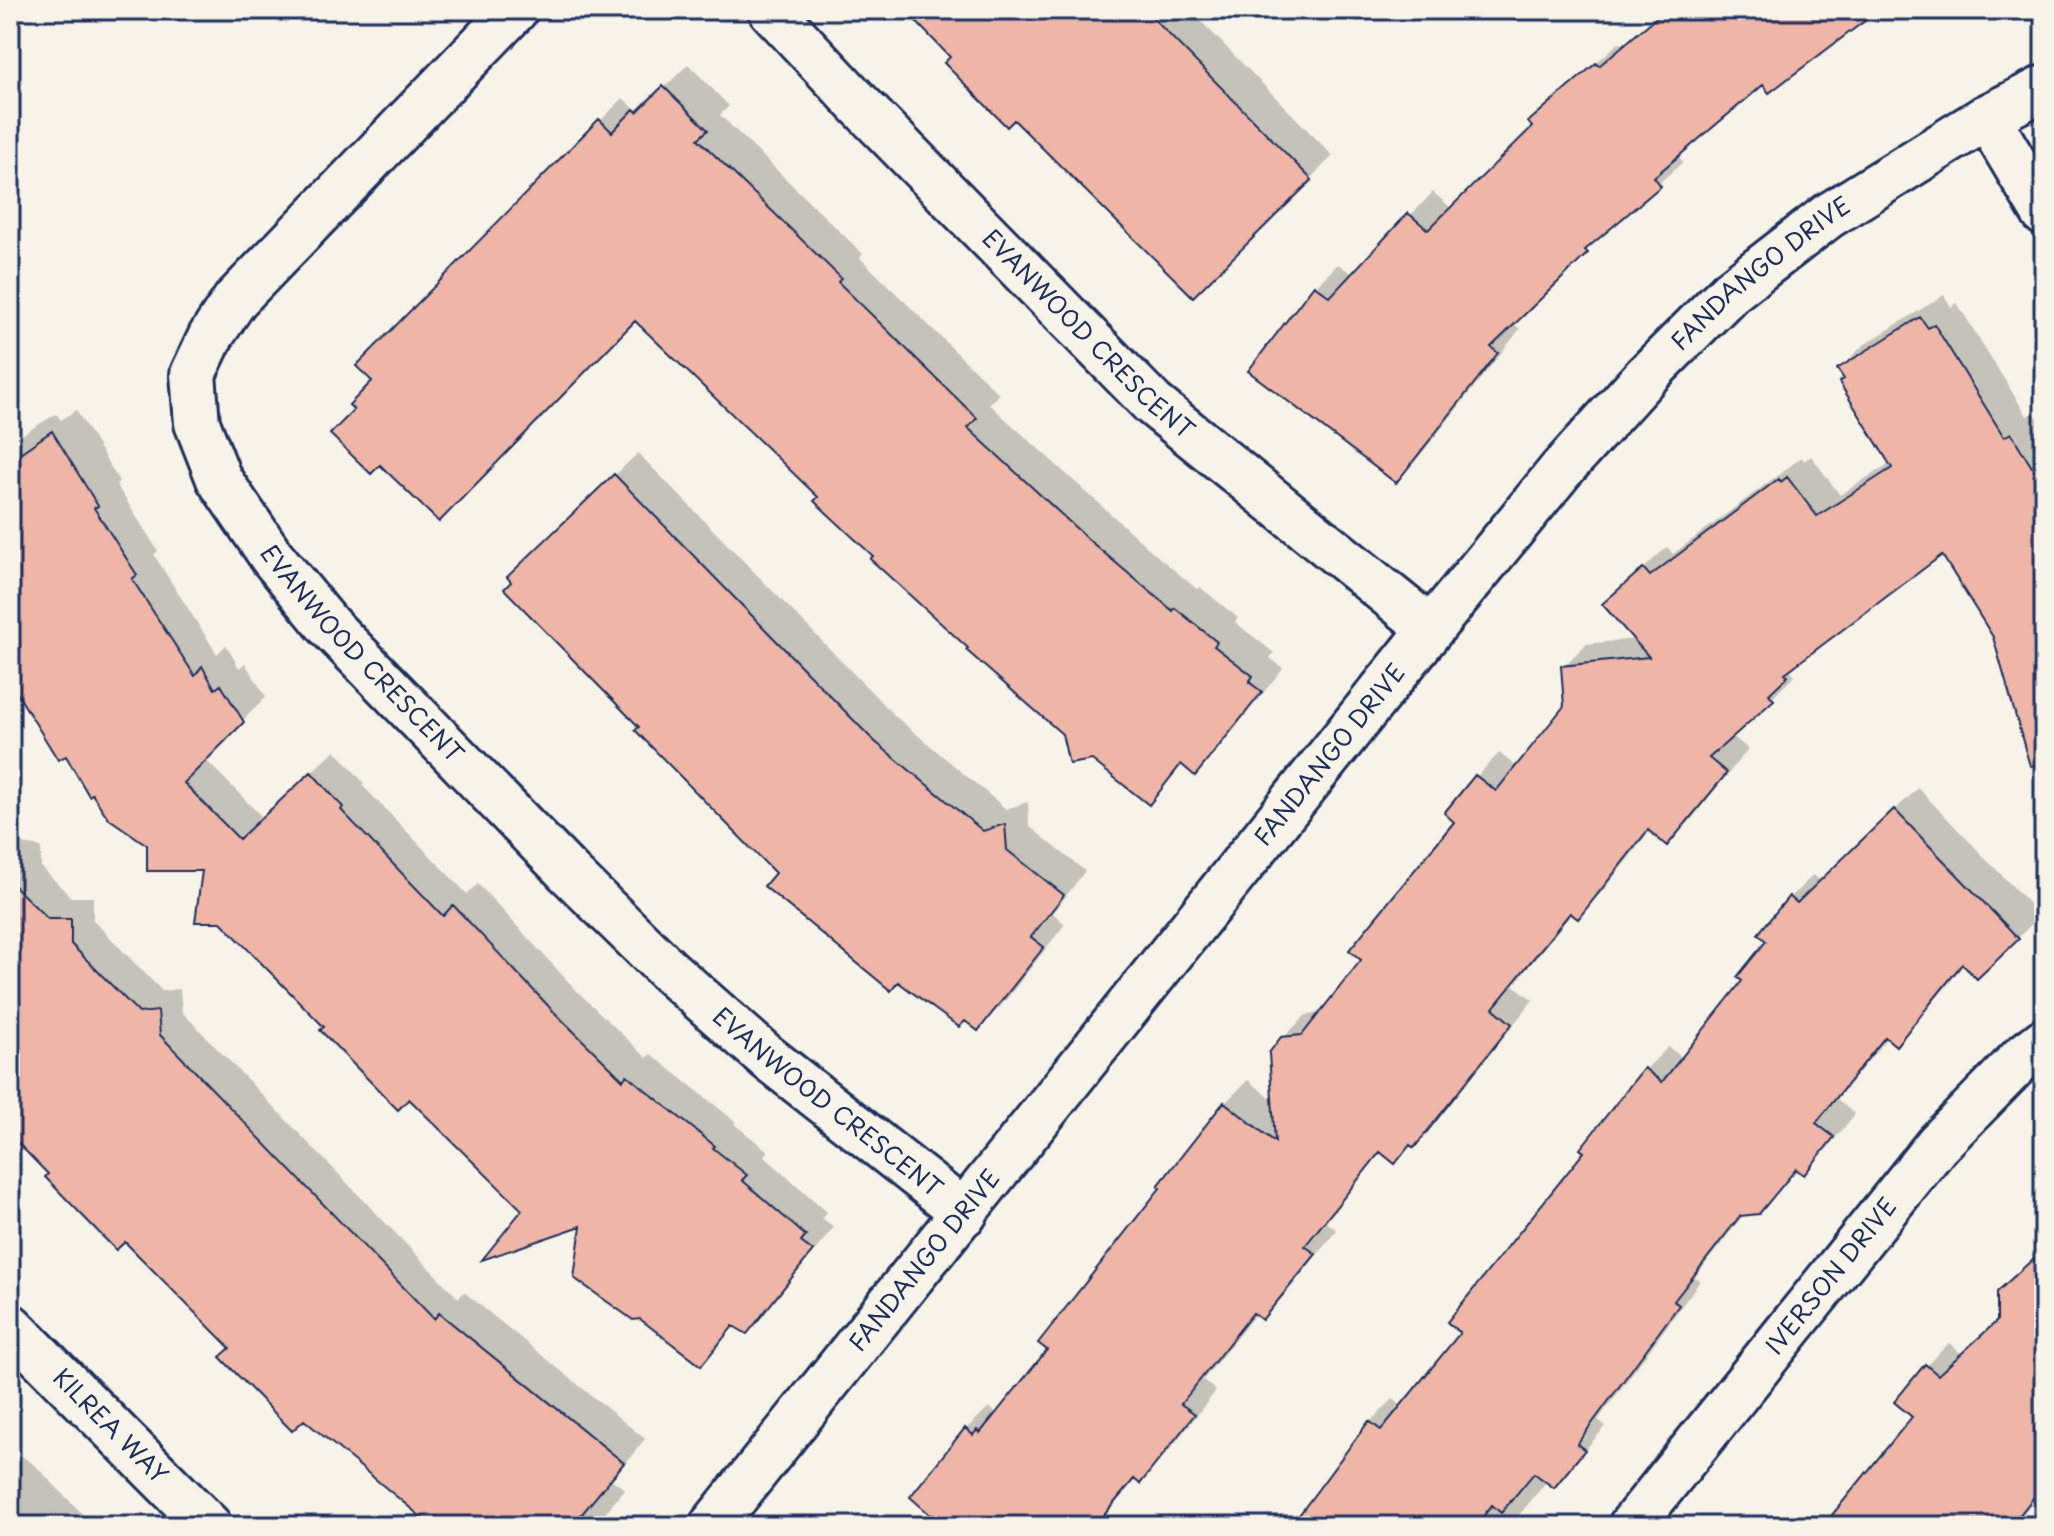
<svg xmlns="http://www.w3.org/2000/svg" width="2054" height="1536" font-family="'Playpen Sans',sans-serif">
<style>
.shadow{fill:#0003}
.building{fill:#efb6a7;stroke:#1b2f5e;stroke-width:2}
.lines{fill:none;stroke-linecap:round;stroke-linejoin:round}
.minor-casing{stroke:#1b2f5e;stroke-width:50}
.minor{stroke:#f7f3e8;stroke-width:44}
.labels{text-anchor:middle;stroke-width:8;stroke-linejoin:round;paint-order:stroke}
.street-label{font-size:24px;fill:#1b2f5e;stroke:#f7f3e8}
</style>
<rect width="100%" height="100%" fill="#f7f3e8"/>
<filter id="ink" filterUnits="userSpaceOnUse"><feTurbulence type="fractalNoise" baseFrequency=".0125" numOctaves="2"/><feDisplacementMap in="SourceGraphic" scale="16" xChannelSelector="R" yChannelSelector="G"/><feConvolveMatrix kernelMatrix="1 2 1 2 8 2 1 2 1" color-interpolation-filters="sRGB"/></filter>
<g filter="url(#ink)">
<path class="shadow" d="M 908,10 L 1190,10 L 1333,156 L 1193,294 Z
M 1664,10 L 1892,10 L 1843,34 L 1763,82 L 1677,155 L 1683,162 L 1608,228 L 1513,323 L 1520,329 L 1418,458 L 1396,481 L 1316,286 L 1338,264 L 1354,275 L 1433,192 L 1452,209 L 1535,127 L 1530,123 L 1553,100 L 1620,42 L 1623,45 Z
M 688,64 L 729,106 L 720,115 L 863,254 L 860,258 L 999,394 L 989,404 L 1156,555 L 1197,589 L 1200,587 L 1238,618 L 1235,622 L 1274,653 L 1270,658 L 1283,668 L 1218,750 L 1195,773 L 1184,764 L 1148,803 L 1063,733 L 970,648 L 876,556 L 821,496 L 635,318 L 357,410 L 375,381 L 359,366 L 623,98 L 636,110 L 659,88 L 661,91 Z
M 1944,295 L 1951,307 L 1957,303 L 2027,416 L 2034,412 L 2044,428 L 2044,799 L 1995,636 L 1942,552 L 1810,652 L 1791,671 L 1795,676 L 1731,735 L 1748,749 L 1690,821 L 1667,843 L 1651,830 L 1601,893 L 1578,916 L 1573,912 L 1514,985 L 1533,1000 L 1436,1122 L 1395,1161 L 1382,1151 L 1326,1222 L 1337,1230 L 1285,1295 L 1262,1318 L 1256,1313 L 1203,1380 L 1216,1391 L 1162,1459 L 1140,1481 L 1136,1478 L 1097,1526 L 947,1526 L 966,1429 L 989,1407 L 996,1413 L 1049,1349 L 1225,1103 L 1248,1080 L 1274,1101 L 1282,1039 L 1306,1015 L 1321,1013 L 1364,959 L 1457,821 L 1447,813 L 1477,776 L 1499,753 L 1517,767 L 1566,706 L 1563,667 L 1586,644 L 1635,639 L 1605,604 L 1667,547 L 1673,554 L 1802,457 L 1804,461 L 1811,456 L 1840,495 L 1891,462 L 1840,369 L 1862,346 Z
M 76,410 L 119,481 L 116,484 L 158,551 L 154,555 L 217,654 L 226,645 L 239,668 L 245,663 L 266,697 L 205,759 L 263,818 L 335,750 L 364,783 L 362,785 L 467,894 L 478,884 L 578,992 L 647,1058 L 651,1054 L 736,1122 L 734,1124 L 768,1151 L 764,1156 L 827,1212 L 822,1218 L 834,1227 L 769,1308 L 746,1331 L 736,1325 L 700,1364 L 584,1223 L 525,1209 L 409,1096 L 326,1027 L 204,869 L 149,844 L 66,753 L 10,678 L 10,442 L 56,414 L 61,420 Z
M 638,453 L 896,717 L 1006,809 L 1028,802 L 1029,826 L 1085,871 L 1053,913 L 1065,924 L 1001,1006 L 978,1028 L 778,873 L 642,726 L 532,555 Z
M 1918,788 L 2040,915 L 2018,938 L 1965,963 L 1918,1021 L 1896,1044 L 1888,1037 L 1837,1099 L 1855,1114 L 1826,1150 L 1804,1173 L 1798,1168 L 1758,1212 L 1745,1213 L 1695,1277 L 1700,1281 L 1598,1420 L 1606,1426 L 1554,1485 L 1547,1481 L 1510,1526 L 1293,1526 L 1370,1422 L 1393,1399 L 1403,1407 L 1463,1333 L 1587,1152 L 1582,1148 L 1646,1069 L 1668,1047 L 1683,1058 L 1744,980 L 1769,941 L 1790,898 L 1813,875 L 1821,881 Z
M 10,842 L 41,847 L 41,867 L 71,897 L 93,897 L 93,920 L 162,991 L 180,989 L 182,1012 L 458,1298 L 464,1292 L 645,1439 L 612,1480 L 625,1489 L 595,1526 L 431,1526 L 433,1524 L 232,1348 L 125,1239 L 51,1174 L 10,1132 Z
M 2044,1252 L 2044,1487 L 2014,1526 L 1821,1526 L 1915,1416 L 1926,1366 L 1949,1343 L 1962,1354 L 1999,1320 Z
M 10,1448 L 36,1466 L 94,1526 L 10,1526 Z"/>
<path class="building" d="M 905,10 L 1145,10 L 1312,180 L 1193,297 L 1014,120 L 1007,127 L 944,63 L 950,57 Z
M 1665,10 L 1879,10 L 1769,93 L 1763,85 L 1654,177 L 1661,186 L 1585,250 L 1588,253 L 1491,347 L 1498,353 L 1396,483 L 1248,371 L 1314,285 L 1330,297 L 1408,213 L 1428,230 L 1532,127 L 1528,122 L 1596,63 L 1599,66 Z
M 663,86 L 708,130 L 698,139 L 841,278 L 838,282 L 977,418 L 968,428 L 1090,541 L 1173,611 L 1175,608 L 1217,642 L 1214,646 L 1253,676 L 1249,682 L 1262,692 L 1195,776 L 1181,764 L 1149,805 L 1092,760 L 1069,764 L 1062,734 L 966,650 L 968,648 L 870,559 L 873,556 L 814,501 L 818,497 L 635,321 L 439,522 L 380,465 L 371,474 L 330,434 L 354,410 L 349,405 L 372,381 L 356,366 L 599,119 L 612,132 L 634,109 L 637,112 Z
M 1920,317 L 1928,328 L 1934,324 L 2004,437 L 2011,433 L 2044,487 L 2044,764 L 2030,766 L 1993,637 L 1942,555 L 1785,673 L 1788,676 L 1769,694 L 1774,700 L 1709,758 L 1727,773 L 1667,846 L 1648,830 L 1578,919 L 1570,913 L 1493,1008 L 1512,1024 L 1414,1148 L 1410,1145 L 1395,1164 L 1380,1152 L 1305,1246 L 1316,1254 L 1262,1320 L 1253,1313 L 1181,1404 L 1195,1414 L 1140,1484 L 1134,1479 L 1095,1526 L 943,1526 L 910,1497 L 965,1428 L 973,1435 L 977,1430 L 980,1433 L 1047,1350 L 1038,1343 L 1160,1188 L 1158,1186 L 1224,1102 L 1275,1142 L 1269,1053 L 1281,1037 L 1302,1035 L 1361,960 L 1349,950 L 1454,822 L 1444,813 L 1475,775 L 1496,791 L 1564,706 L 1561,666 L 1649,657 L 1602,604 L 1643,568 L 1650,576 L 1778,479 L 1781,482 L 1787,477 L 1817,516 L 1892,468 L 1839,382 L 1844,379 L 1837,369 Z
M 52,431 L 98,506 L 94,508 L 137,575 L 132,579 L 195,676 L 202,666 L 215,689 L 221,685 L 244,722 L 184,783 L 239,839 L 311,772 L 343,807 L 341,810 L 443,916 L 453,905 L 556,1014 L 623,1080 L 627,1075 L 715,1146 L 713,1148 L 747,1175 L 742,1180 L 806,1236 L 801,1242 L 813,1251 L 747,1334 L 733,1326 L 701,1366 L 640,1319 L 633,1320 L 574,1278 L 581,1226 L 482,1260 L 522,1210 L 409,1099 L 398,1110 L 320,1030 L 324,1027 L 221,922 L 195,922 L 202,871 L 147,871 L 147,845 L 108,818 L 92,794 L 89,796 L 66,756 L 58,760 L 10,682 L 10,460 Z
M 614,474 L 873,740 L 983,831 L 1005,824 L 1007,850 L 1064,895 L 1031,937 L 1044,947 L 978,1031 L 965,1021 L 959,1027 L 898,982 L 891,991 L 764,886 L 775,873 L 635,730 L 639,727 L 504,589 L 511,582 L 507,577 Z
M 1894,809 L 2019,939 L 1977,979 L 1962,964 L 1896,1046 L 1885,1037 L 1816,1123 L 1834,1137 L 1804,1175 L 1796,1169 L 1759,1214 L 1740,1216 L 1674,1301 L 1679,1305 L 1577,1444 L 1585,1450 L 1554,1488 L 1534,1473 L 1501,1513 L 1492,1505 L 1476,1526 L 1291,1526 L 1369,1421 L 1381,1430 L 1460,1333 L 1447,1322 L 1584,1152 L 1580,1149 L 1644,1068 L 1662,1082 L 1742,981 L 1737,977 L 1766,941 L 1758,934 L 1789,896 L 1797,903 Z
M 10,882 L 48,919 L 71,919 L 71,944 L 139,1013 L 158,1011 L 160,1035 L 434,1319 L 439,1313 L 624,1463 L 572,1526 L 432,1526 L 304,1420 L 292,1431 L 220,1357 L 230,1348 L 125,1242 L 116,1250 L 45,1177 L 48,1174 L 10,1135 Z
M 2044,1249 L 2044,1484 L 2011,1526 L 1823,1526 L 1912,1417 L 1894,1402 L 1925,1364 L 1938,1375 L 1997,1321 L 1997,1292 Z"/>
<g class="lines">
<defs>
<g id="minor">
<path id="s1" d="M 515,10 L 235,300 L 211,336 L 193,374 L 197,423 L 219,479 L 272,557 L 328,625 L 568,872 L 669,971 L 768,1058 L 965,1213"/>
<path id="s2" d="M 771,10 L 857,102 L 1153,404 L 1431,629"/>
<path d="M 1987,117 L 2044,213"/>
<path id="s3" d="M 10,1326 L 209,1526"/>
<path id="s4" d="M 712,1526 L 1431,629 L 1561,470 L 1645,377 L 1730,292 L 1828,216 L 1987,117 L 2044,88"/>
<path id="s5" d="M 1631,1526 L 1937,1145 L 2023,1057 L 2044,1041"/>
</g>
</defs>
<use href="#minor" class="minor-casing"/>
<use href="#minor" class="minor"/>
</g>
</g>
<g class="labels">
<g class="street-label">
<text dy="8" stroke="none"><textPath href="#s4" startOffset="1636">FANDANGO DRIVE</textPath></text>
<text dy="8" stroke="none"><textPath href="#s2" startOffset="454">EVANWOOD CRESCENT</textPath></text>
<text dy="8" stroke="none"><textPath href="#s1" startOffset="824">EVANWOOD CRESCENT</textPath></text>
<text dy="8" stroke="none"><textPath href="#s4" startOffset="988">FANDANGO DRIVE</textPath></text>
<text dy="8" stroke="none"><textPath href="#s1" startOffset="1472">EVANWOOD CRESCENT</textPath></text>
<text dy="8" stroke="none"><textPath href="#s4" startOffset="340">FANDANGO DRIVE</textPath></text>
<text dy="8" stroke="none"><textPath href="#s5" startOffset="320">IVERSON DRIVE</textPath></text>
<text dy="8" stroke="none"><textPath href="#s3" startOffset="142">KILREA WAY</textPath></text>
</g>
</g>
<rect width="2054" height="1536" fill="none" stroke="#f7f3e8" stroke-width="40"/>
<rect x="20" y="20" width="2014" height="1496" fill="none" stroke="#1b2f5e" stroke-width="3" filter="url(#ink)"/>
</svg>
